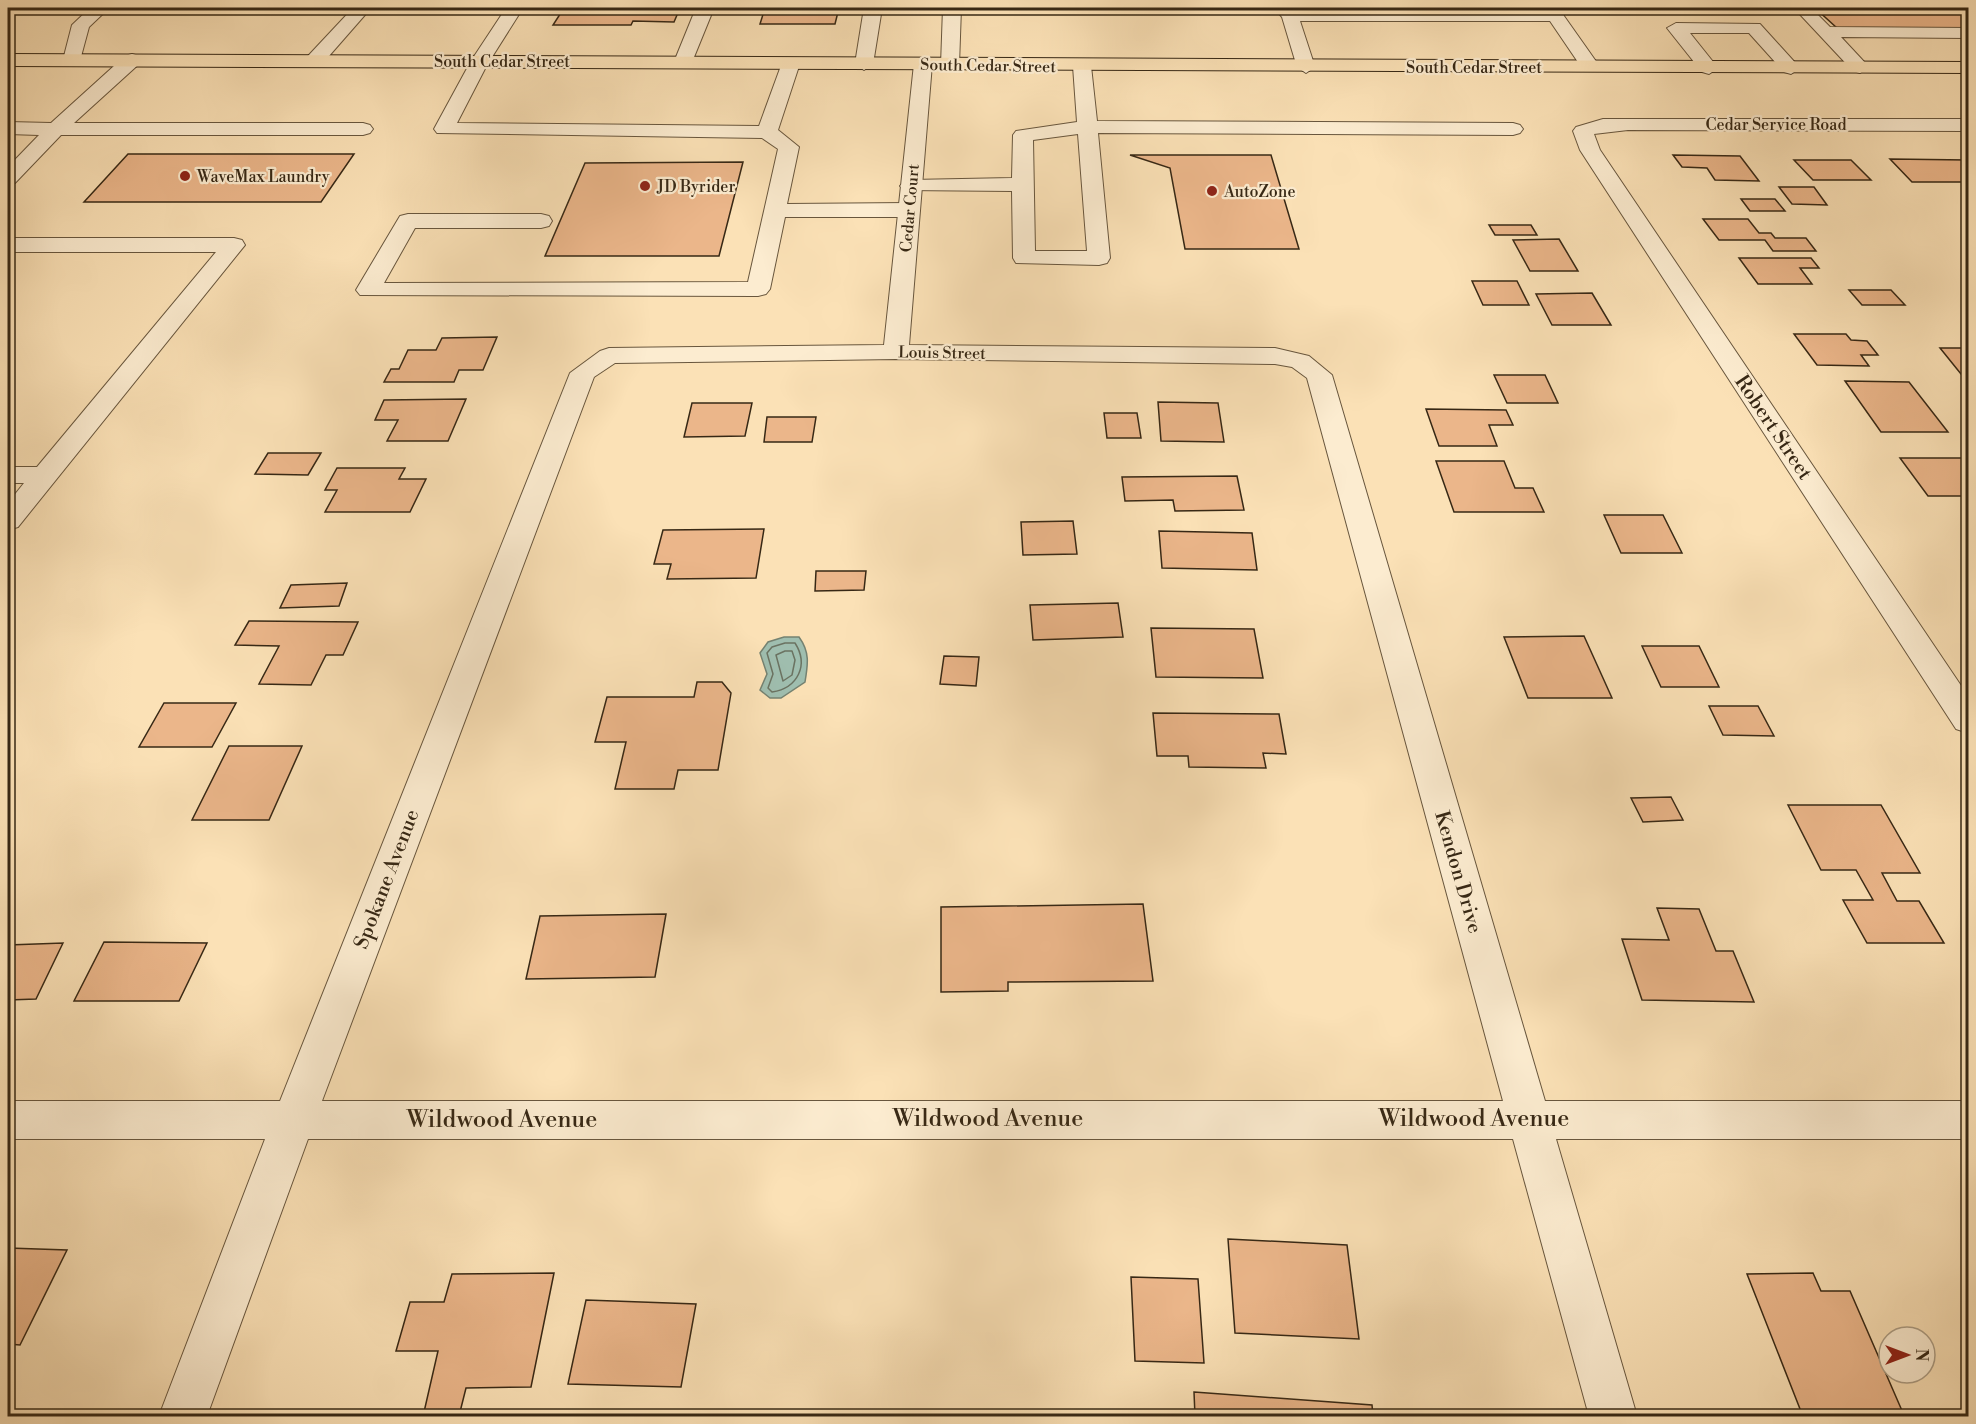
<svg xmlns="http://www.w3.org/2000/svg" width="1976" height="1424" font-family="'Libre Bodoni',serif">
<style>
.water{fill:#9fbeaf;stroke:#758271;stroke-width:1.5}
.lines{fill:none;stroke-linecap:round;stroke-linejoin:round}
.shore{stroke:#6b7362;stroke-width:1.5}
.building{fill:#ebb68a;stroke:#372815;stroke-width:1.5}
.lane-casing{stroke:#68563d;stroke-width:2}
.street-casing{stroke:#68563d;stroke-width:2}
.primary-casing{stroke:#372815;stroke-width:2}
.lane{fill:#fcecd0;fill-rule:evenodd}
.street{fill:#fcecd0;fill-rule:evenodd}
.primary{fill:#fbe1b6;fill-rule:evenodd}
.poi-dot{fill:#8f2418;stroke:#fcecd0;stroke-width:2}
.labels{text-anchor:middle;stroke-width:4.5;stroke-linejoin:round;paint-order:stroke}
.far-street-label{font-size:16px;fill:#372815;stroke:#fcecd0}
.far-poi-label{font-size:16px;fill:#372815;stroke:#fcecd0;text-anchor:start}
.street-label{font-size:20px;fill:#372815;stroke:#fcecd0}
.near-street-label{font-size:24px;fill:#372815;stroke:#fcecd0}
</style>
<rect width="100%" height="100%" fill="#fbe1b6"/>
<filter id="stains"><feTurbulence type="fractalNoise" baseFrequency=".00333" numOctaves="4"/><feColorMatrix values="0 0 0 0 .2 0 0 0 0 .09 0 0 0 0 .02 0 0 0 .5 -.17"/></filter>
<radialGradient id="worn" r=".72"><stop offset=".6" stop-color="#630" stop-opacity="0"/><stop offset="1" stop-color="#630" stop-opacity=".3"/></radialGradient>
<path class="water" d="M 784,637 L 799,637 C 810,652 808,664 805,682 L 781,698 L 770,698 L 760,690 L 767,674 L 760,653 L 768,642 Z"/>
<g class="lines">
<path class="shore" d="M 785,643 L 795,643 C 809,665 798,688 772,692 L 768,688 L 773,674 L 767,653 L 772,647 Z
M 785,651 L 792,651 L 795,660 L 792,675 L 783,681 L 776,655 Z"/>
</g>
<path class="building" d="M 564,8 L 680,8 L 674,22 L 633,21 L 631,25 L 553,25 Z
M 765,8 L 839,8 L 835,24 L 760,24 Z
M 1665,8 L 1752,8 L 1754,10 L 1666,10 Z
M 1815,8 L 1968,8 L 1968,28 L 1837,28 Z
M 128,154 L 354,154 L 321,202 L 84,202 Z
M 1130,155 L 1271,155 L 1299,249 L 1185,249 L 1170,168 Z
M 1673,155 L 1740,156 L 1759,181 L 1715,180 L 1707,168 L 1682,167 Z
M 1890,159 L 1967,160 L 1968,182 L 1912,182 Z
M 1794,160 L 1851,160 L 1871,180 L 1813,180 Z
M 743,162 L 719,256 L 545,256 L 585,163 Z
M 1779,187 L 1814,187 L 1827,205 L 1792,204 Z
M 1741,199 L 1775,199 L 1785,211 L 1750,211 Z
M 1703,219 L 1748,219 L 1759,233 L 1771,233 L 1775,238 L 1806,238 L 1816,251 L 1773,251 L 1765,240 L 1719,240 Z
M 1489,225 L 1531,225 L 1537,235 L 1495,235 Z
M 1559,239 L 1578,271 L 1530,271 L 1513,240 Z
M 1739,258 L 1811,258 L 1819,268 L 1800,268 L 1812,284 L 1758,284 Z
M 1472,281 L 1517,281 L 1529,305 L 1483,305 Z
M 1849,290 L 1891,290 L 1905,305 L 1862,305 Z
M 1592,293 L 1611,325 L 1552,325 L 1536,294 Z
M 1794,334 L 1846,334 L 1851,340 L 1867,341 L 1878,355 L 1861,355 L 1869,366 L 1817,365 Z
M 497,337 L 483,370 L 459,370 L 454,382 L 384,382 L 391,369 L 399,369 L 408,350 L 436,350 L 442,338 Z
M 1940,348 L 1968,348 L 1968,374 L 1961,374 Z
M 1494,375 L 1545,375 L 1558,403 L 1507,403 Z
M 1845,381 L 1909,382 L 1948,432 L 1881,432 Z
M 466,399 L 448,441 L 387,441 L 398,420 L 375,420 L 384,400 Z
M 1158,402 L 1218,403 L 1224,442 L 1161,441 Z
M 692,403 L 752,403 L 745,436 L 684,437 Z
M 1426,409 L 1506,410 L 1513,425 L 1489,425 L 1497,446 L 1439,446 Z
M 1104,413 L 1137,413 L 1141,438 L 1107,438 Z
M 767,417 L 816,417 L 812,442 L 764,442 Z
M 268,453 L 321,453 L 308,475 L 255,474 Z
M 1900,458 L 1968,458 L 1968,496 L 1928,496 Z
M 1436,461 L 1504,461 L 1515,488 L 1533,488 L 1544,512 L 1454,512 Z
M 337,468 L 405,468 L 399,479 L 426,479 L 410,512 L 325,512 L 337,490 L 325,490 Z
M 1237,476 L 1244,510 L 1175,511 L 1173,500 L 1125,501 L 1122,477 Z
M 1604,515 L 1663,515 L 1682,553 L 1621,553 Z
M 1073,521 L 1077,554 L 1023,555 L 1021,522 Z
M 764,529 L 756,578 L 667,579 L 671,564 L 654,564 L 663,530 Z
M 1159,531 L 1252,533 L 1257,570 L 1162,568 Z
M 816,571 L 866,571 L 864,590 L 815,591 Z
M 347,583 L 339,606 L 280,608 L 291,585 Z
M 1118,603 L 1123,637 L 1033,640 L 1030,605 Z
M 249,621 L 358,622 L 343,655 L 326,655 L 311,685 L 259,684 L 279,646 L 235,645 Z
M 1151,628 L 1254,629 L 1263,678 L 1156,677 Z
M 1584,636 L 1612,698 L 1528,698 L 1504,637 Z
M 1642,646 L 1699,646 L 1719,687 L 1661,687 Z
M 944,656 L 979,657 L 976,686 L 940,684 Z
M 697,682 L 722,682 L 731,693 L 718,770 L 678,770 L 674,789 L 615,789 L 626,742 L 595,742 L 607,697 L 694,697 Z
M 164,703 L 236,703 L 212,747 L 139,747 Z
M 1709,706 L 1758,706 L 1774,736 L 1723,735 Z
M 1153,713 L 1279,714 L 1286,754 L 1263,753 L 1266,768 L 1189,767 L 1188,756 L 1157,756 Z
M 229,746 L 302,746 L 269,820 L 192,820 Z
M 1671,797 L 1683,820 L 1643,822 L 1631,798 Z
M 1788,805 L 1881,805 L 1920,873 L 1882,873 L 1897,901 L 1919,901 L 1944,943 L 1867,943 L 1843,900 L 1873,900 L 1856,870 L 1821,870 Z
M 1143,904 L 1153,981 L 1008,982 L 1008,991 L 941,992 L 941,907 Z
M 1657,908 L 1699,909 L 1716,951 L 1733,951 L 1754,1002 L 1642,1000 L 1622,939 L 1669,940 Z
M 666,914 L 655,977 L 526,979 L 540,916 Z
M 104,942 L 207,943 L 179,1001 L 74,1001 Z
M 63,943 L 36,999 L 8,1000 L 8,945 Z
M 1228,1239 L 1347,1245 L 1359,1339 L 1235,1333 Z
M 8,1248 L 67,1250 L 20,1345 L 8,1344 Z
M 554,1273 L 531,1387 L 466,1388 L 460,1412 L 424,1412 L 438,1351 L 396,1351 L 410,1302 L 444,1302 L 452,1274 Z
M 1813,1273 L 1821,1291 L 1850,1291 L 1903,1413 L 1802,1414 L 1747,1274 Z
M 1131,1277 L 1198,1279 L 1204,1363 L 1135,1361 Z
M 586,1300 L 696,1304 L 681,1387 L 568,1384 Z
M 1194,1392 L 1372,1405 L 1373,1416 L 1195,1416 Z"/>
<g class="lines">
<defs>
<path id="lane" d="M 90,8 L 109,8 L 89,27 L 79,64 L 65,64 L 63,60 L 72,25 Z
M 353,8 L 371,8 L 322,64 L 308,64 L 306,60 L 308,56 Z
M 696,8 L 714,8 L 692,62 L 690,66 L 676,66 L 674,62 Z
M 864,8 L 882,8 L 873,64 L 864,70 L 855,64 Z
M 1274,8 L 1292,8 L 1295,11 L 1546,11 L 1546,8 L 1562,8 L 1564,16 L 1600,67 L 1598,71 L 1584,71 L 1550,21 L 1300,21 L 1315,67 L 1306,73 L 1297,67 L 1282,17 Z
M 1794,8 L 1811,8 L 1830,27 L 1968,28 L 1968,38 L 1841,37 L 1869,67 L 1860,73 L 1853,71 Z
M 1676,23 L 1760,24 L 1800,68 L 1791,74 L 1784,72 L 1749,33 L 1690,33 L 1718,68 L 1709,74 L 1702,72 L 1667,28 Z
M 132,54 L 139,56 L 141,60 L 139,64 L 74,123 L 363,123 L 370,125 L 373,129 L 370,133 L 363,135 L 61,135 L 15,183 L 8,185 L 8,167 L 39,135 L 8,134 L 8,122 L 51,123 L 125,56 Z
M 480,55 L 489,61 L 457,123 L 759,126 L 782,63 L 784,59 L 798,59 L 800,63 L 778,130 L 799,147 L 787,204 L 909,203 L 917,205 L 920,210 L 917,215 L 909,217 L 785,217 L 770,289 L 766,294 L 758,296 L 360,295 L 356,290 L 397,221 L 400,216 L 408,214 L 541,214 L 549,216 L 552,221 L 549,226 L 541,228 L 415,228 L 384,283 L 748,282 L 778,149 L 762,138 L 437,133 L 434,129 L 471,61 Z
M 1082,60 L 1091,66 L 1097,121 L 1513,123 L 1520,125 L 1523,129 L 1520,133 L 1513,135 L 1098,133 L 1110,258 L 1107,263 L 1099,265 L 1016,263 L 1013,258 L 1012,191 L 904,190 L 900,186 L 904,182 L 911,180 L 1012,178 L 1013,135 L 1016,131 L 1077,122 L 1073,66 ZM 1078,134 L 1087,251 L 1035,251 L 1033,140 Z
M 8,238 L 234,238 L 242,240 L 245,245 L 18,527 L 8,530 L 8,503 L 24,483 L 8,483 L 8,467 L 37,467 L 216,252 L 8,252 Z"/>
<path id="street" d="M 506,8 L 523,8 L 487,65 L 473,65 L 471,61 Z
M 943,8 L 961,8 L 959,65 L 950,71 L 941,65 Z
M 923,58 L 932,64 L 909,345 L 1275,348 L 1309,356 L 1332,375 L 1545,1101 L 1968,1101 L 1968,1139 L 1556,1139 L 1637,1416 L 1589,1416 L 1513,1139 L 308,1139 L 207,1416 L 159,1416 L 265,1139 L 8,1139 L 8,1101 L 280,1101 L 570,373 L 600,351 L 609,348 L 884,345 L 914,64 ZM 896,359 L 1275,364 L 1292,367 L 1307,378 L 1503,1101 L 322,1101 L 594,377 L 615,363 Z
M 1603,119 L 1968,119 L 1968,131 L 1628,130 L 1594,134 L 1600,150 L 1968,696 L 1968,733 L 1956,729 L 1580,150 L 1573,131 L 1576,127 Z"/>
<path id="primary" d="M 8,54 L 1968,62 L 1968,73 L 8,66 Z"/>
</defs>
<use href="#lane" class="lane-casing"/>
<use href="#street" class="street-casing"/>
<use href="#primary" class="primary-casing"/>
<use href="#lane" class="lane"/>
<use href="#street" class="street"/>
<use href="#primary" class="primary"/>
</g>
<g class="poi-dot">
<circle cx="185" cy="176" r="6"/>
<circle cx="645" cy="186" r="6"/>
<circle cx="1212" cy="191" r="6"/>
</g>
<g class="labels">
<g class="far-street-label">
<text x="502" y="67">South Cedar Street</text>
<text transform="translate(988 65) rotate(1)" y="6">South Cedar Street</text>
<text x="1474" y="73">South Cedar Street</text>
<text x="1776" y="130">Cedar Service Road</text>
<text transform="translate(909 208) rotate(-85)" y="6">Cedar Court</text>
<text transform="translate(942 352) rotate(1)" y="6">Louis Street</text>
</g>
<g class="far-poi-label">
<text x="197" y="182">WaveMax Laundry</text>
<text x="657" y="192">JD Byrider</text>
<text x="1224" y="197">AutoZone</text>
</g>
<g class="street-label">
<text transform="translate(1774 427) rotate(56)" y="7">Robert Street</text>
<text transform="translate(1459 872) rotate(74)" y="7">Kendon Drive</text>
<text transform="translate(386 879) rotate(-69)" y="7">Spokane Avenue</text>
</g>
<g class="near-street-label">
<text x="988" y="1126">Wildwood Avenue</text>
<text x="1474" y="1126">Wildwood Avenue</text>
<text x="502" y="1127">Wildwood Avenue</text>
</g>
</g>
<rect width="1976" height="1424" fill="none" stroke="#fbe1b6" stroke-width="30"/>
<rect x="9" y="9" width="1958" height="1406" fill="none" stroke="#372815" stroke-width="3"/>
<rect x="15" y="15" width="1946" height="1394" fill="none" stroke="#372815" stroke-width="1.5"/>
<g transform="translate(1907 1355) rotate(90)"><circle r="28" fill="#fcecd0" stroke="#ad9e85" stroke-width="1.5"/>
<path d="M0-4.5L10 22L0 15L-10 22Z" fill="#8f2418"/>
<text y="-9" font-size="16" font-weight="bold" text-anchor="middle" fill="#372815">N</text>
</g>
<rect width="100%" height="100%" filter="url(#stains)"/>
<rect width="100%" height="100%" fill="url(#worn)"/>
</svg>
